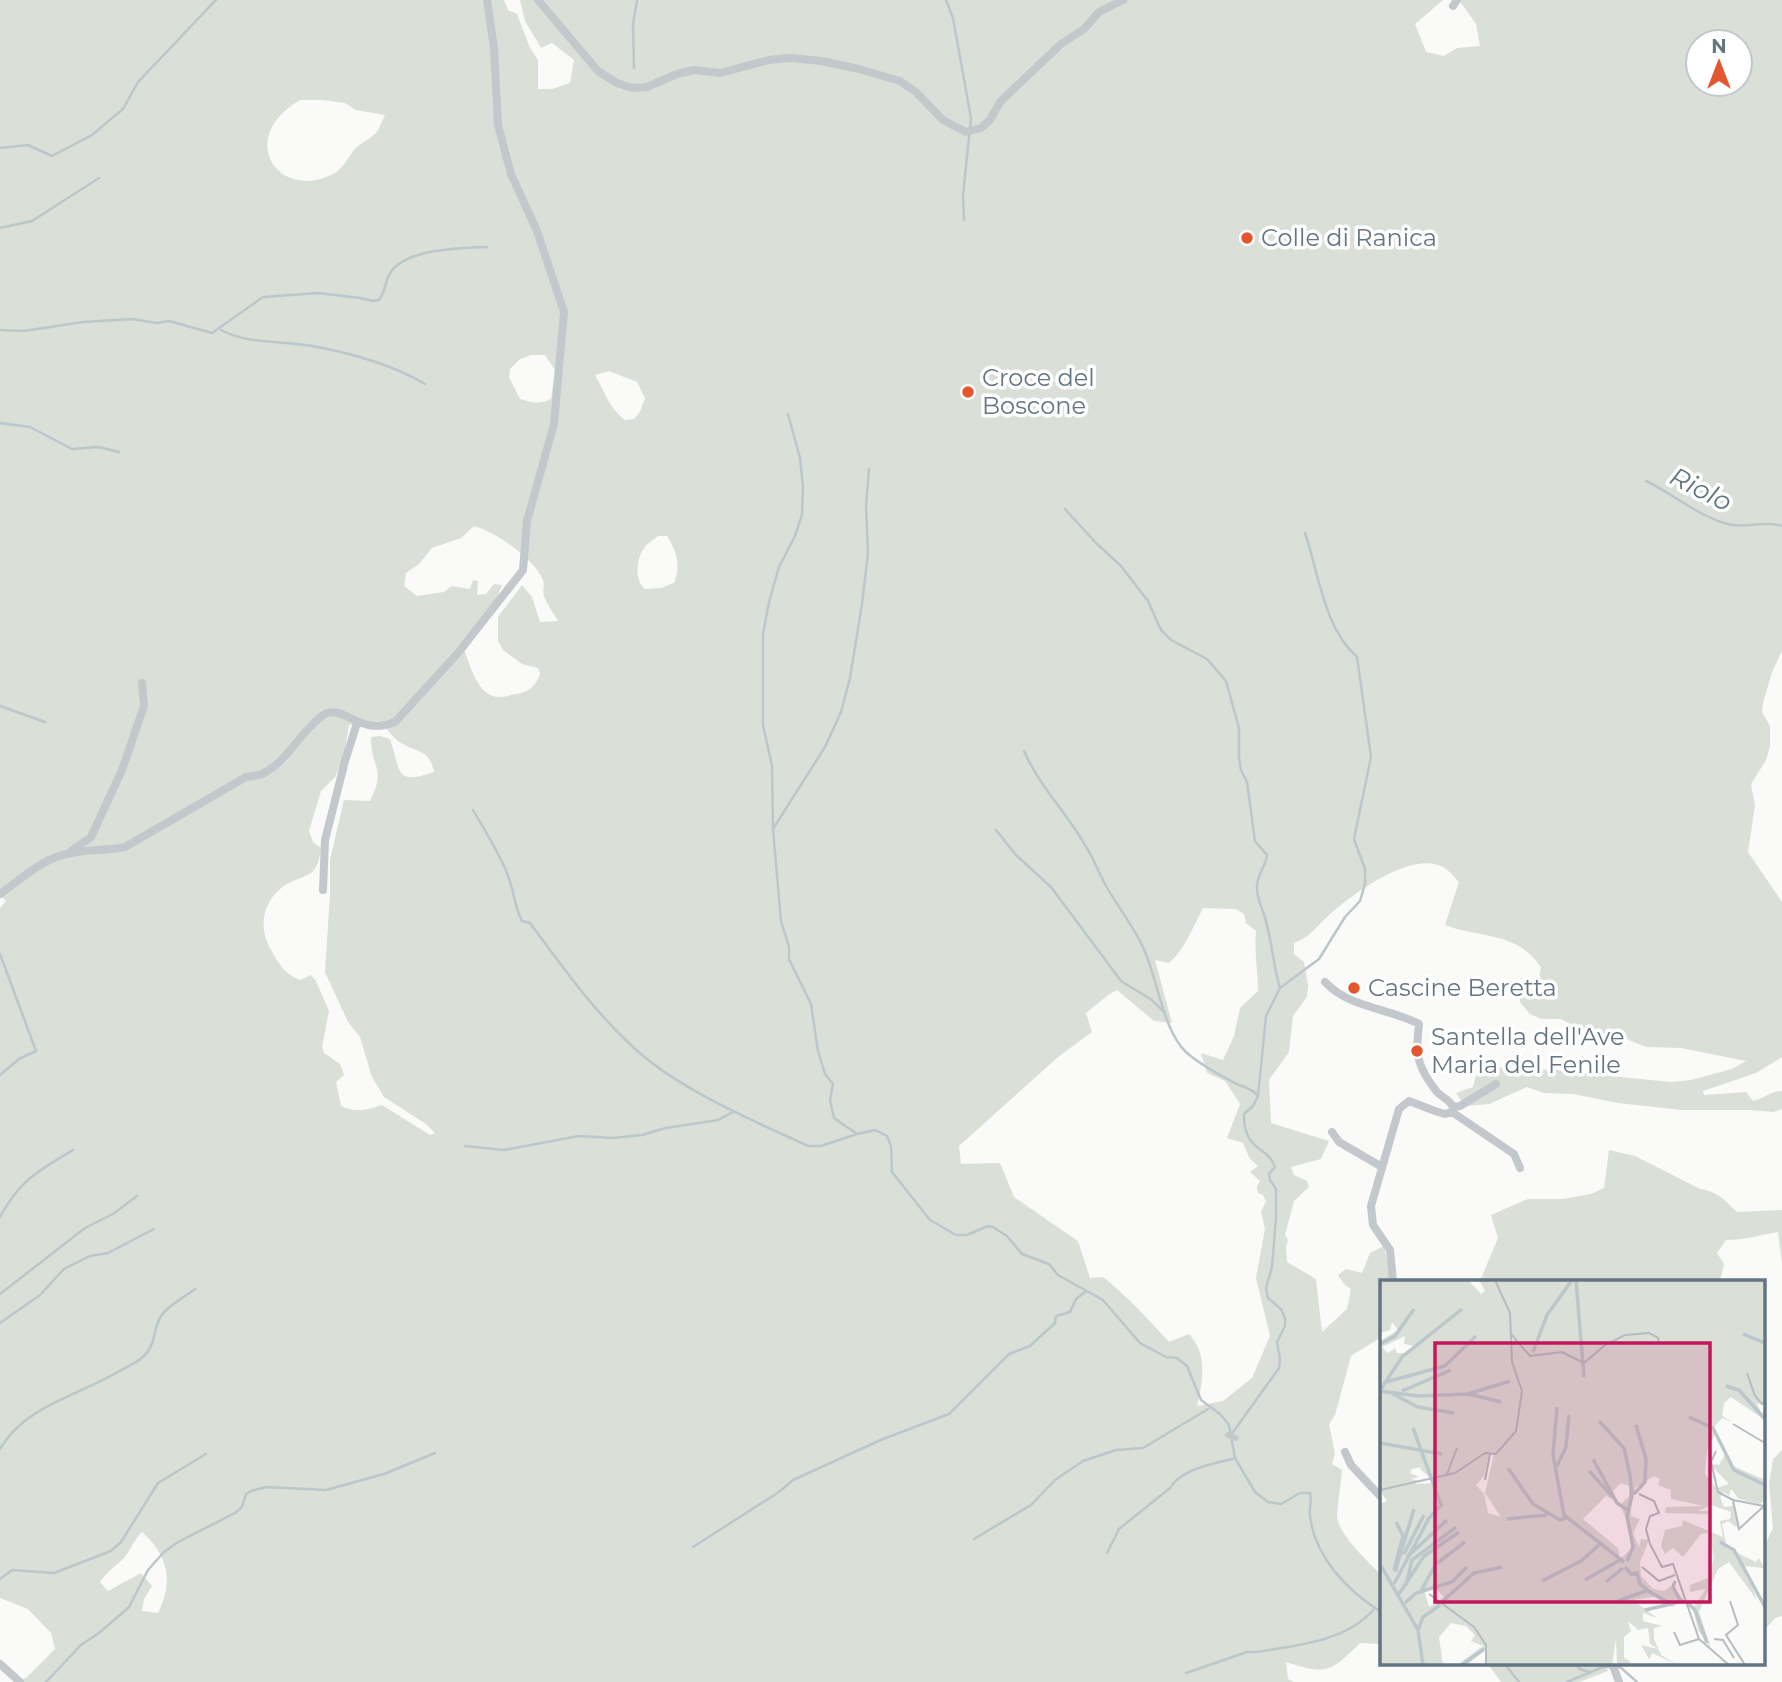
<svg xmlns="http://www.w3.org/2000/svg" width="1782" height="1682" font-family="Montserrat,sans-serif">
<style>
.green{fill:#dadfd7;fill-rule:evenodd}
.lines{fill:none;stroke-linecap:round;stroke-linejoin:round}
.stream{stroke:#bbc7cb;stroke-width:2.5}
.pedestrian{stroke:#c3c8cc;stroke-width:6}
.minor{stroke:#c3c8cc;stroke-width:8}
.poi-dot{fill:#e4572e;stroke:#fff;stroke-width:2.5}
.labels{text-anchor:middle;stroke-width:7;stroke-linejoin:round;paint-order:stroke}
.poi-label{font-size:24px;fill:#657683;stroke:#fff;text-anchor:start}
.water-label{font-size:26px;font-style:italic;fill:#60757c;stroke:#fff}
.inset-river{fill:none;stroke:#bbc7cb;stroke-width:3.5}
.inset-road{fill:none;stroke:#b5bdc2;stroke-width:2}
.view{fill:#c2185b;fill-opacity:0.15;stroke:#c2185b;stroke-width:3.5}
.inset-edge{fill:none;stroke:#657683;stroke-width:3.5}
</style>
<rect width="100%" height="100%" fill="#fafaf8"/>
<path class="green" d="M 0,0 L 504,0 L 508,10 L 517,14 L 530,48 L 538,60 L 538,89 L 552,89 L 570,83 L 574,60 L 552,43 L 541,48 L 525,21 L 520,0 L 1443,0 L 1415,24 L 1426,52 L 1444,56 L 1457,48 L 1480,46 L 1476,24 L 1459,0 L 1782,0 L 1782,651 L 1772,672 L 1763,703 L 1762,712 L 1770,726 L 1770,747 L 1766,760 L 1751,784 L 1755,806 L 1748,852 L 1782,902 L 1782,1057 L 1756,1073 L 1703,1091 L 1704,1095 L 1746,1092 L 1753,1101 C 1763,1099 1773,1090 1782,1091 L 1782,1109 L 1774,1112 L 1748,1110 L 1682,1110 L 1618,1103 L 1573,1094 L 1544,1093 L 1527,1087 L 1489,1104 L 1465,1106 L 1456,1093 L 1473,1087 L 1476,1075 L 1495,1067 L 1570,1071 L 1580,1073 L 1671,1082 L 1691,1080 L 1732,1069 L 1746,1061 L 1681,1048 L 1646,1047 L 1619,1036 L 1598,1036 L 1560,1019 L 1541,1019 L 1530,1014 L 1520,1002 L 1518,993 L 1538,985 L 1541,967 C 1516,931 1482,939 1445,925 L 1459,882 C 1453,876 1447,867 1438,865 C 1406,854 1351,895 1328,916 C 1316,927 1310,937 1294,943 L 1294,954 L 1304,962 L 1308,985 L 1307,997 L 1293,1016 L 1289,1052 L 1269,1080 L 1271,1123 L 1329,1141 L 1321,1159 L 1291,1167 L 1294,1175 L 1307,1181 L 1309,1187 L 1294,1201 L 1285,1235 L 1288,1240 L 1286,1246 L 1287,1262 L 1316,1279 L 1322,1332 L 1347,1309 L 1351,1289 L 1344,1284 L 1338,1275 L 1346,1269 L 1362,1273 L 1370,1253 L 1384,1246 L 1390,1276 L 1390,1281 L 1381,1281 L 1381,1332 L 1378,1339 L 1351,1356 L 1335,1415 L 1329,1424 L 1335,1454 L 1332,1464 L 1342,1470 C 1341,1485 1338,1499 1337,1514 C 1336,1533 1369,1562 1381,1575 L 1381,1644 L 1360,1643 C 1330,1673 1326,1675 1286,1662 L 1288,1679 L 1294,1682 L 15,1682 L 26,1678 L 55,1649 L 51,1633 L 28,1609 L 0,1598 L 0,908 L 6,901 L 0,895 ZM 1698,42 L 1740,42 L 1740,84 L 1698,84 ZM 300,100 L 323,100 L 345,103 L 356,110 L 385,115 C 382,120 380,129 375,134 C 369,140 360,143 354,150 C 347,159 343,169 333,174 C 278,202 235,138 300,100 ZM 531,355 L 545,355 L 555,370 L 551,399 C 540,405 531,402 520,399 L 509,377 L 510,369 L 520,359 ZM 609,371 L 637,382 L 645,398 L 640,412 L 634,419 L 625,420 C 609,408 605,392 595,375 ZM 474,526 C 496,532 534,558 543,580 C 545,586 542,591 544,596 C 547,605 554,613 558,621 L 540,622 L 532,597 L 522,585 L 498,617 L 498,641 L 503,650 L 522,664 L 538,668 L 540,673 C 537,685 529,692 517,694 C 512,694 506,697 501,697 C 477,699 470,663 463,647 L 497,597 L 502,585 L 494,584 L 486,594 L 477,595 L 478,581 L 473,580 L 470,589 L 452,586 L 444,592 L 417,596 L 404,586 L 406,573 L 419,564 L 432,548 L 461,538 ZM 658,536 L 667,536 C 677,552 681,565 674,583 L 661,588 L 645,589 C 634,580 636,558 645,547 C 648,543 654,539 658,536 ZM 380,721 C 386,728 393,738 401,743 C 418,753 429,749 434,772 C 394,786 401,771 390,739 L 380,736 L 371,737 C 371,770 387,767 370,801 L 344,800 L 330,860 L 330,894 L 325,972 L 348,1022 L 360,1037 L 372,1077 L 384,1097 L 426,1124 L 435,1133 L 430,1135 L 382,1105 C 366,1110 357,1113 341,1106 L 336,1082 L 344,1075 L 340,1064 L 324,1053 L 322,1047 L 329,1011 L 316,981 L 311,975 L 300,980 C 284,974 279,964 271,950 C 257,926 263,899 287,884 C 294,880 305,877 311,873 C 318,868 320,856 321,848 L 313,842 L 309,831 L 321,791 L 335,777 L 343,761 L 349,725 ZM 1203,908 L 1236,909 L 1244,914 L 1246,923 L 1256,931 C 1254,951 1258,970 1258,991 L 1240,1008 L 1234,1036 L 1223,1060 L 1201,1053 L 1207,1073 L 1225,1081 L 1240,1104 L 1227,1138 L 1243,1143 L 1250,1159 L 1258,1166 L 1250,1172 L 1260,1181 L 1257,1186 L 1258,1193 L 1263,1195 L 1266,1201 L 1261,1212 L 1265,1229 L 1256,1278 L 1270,1336 L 1252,1378 L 1223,1401 L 1197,1406 C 1203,1380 1208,1355 1189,1334 L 1169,1342 C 1148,1319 1127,1296 1103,1277 L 1090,1278 L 1078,1241 L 1014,1197 L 1000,1163 L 961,1164 L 959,1146 L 1058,1057 L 1092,1032 L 1086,1013 L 1108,995 L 1117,990 L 1154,1021 L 1172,1023 L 1155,960 L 1169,963 C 1185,949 1193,927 1203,908 ZM 142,1532 C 168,1555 174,1581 158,1613 L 142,1611 L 144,1599 L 152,1586 L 141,1573 L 108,1591 L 100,1582 C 107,1572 113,1568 121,1561 C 130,1553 133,1540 142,1532 Z
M 1609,1150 L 1635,1156 L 1700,1189 C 1717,1191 1725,1200 1737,1212 L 1782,1210 L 1782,1264 L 1778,1232 C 1760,1235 1745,1240 1726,1240 L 1717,1253 L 1724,1264 L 1720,1281 L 1480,1281 L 1498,1238 L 1491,1215 L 1528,1199 L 1563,1199 L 1591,1194 L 1604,1188 Z
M 1782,1450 L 1782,1616 L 1775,1618 L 1763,1632 L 1763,1549 L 1773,1528 L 1769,1484 L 1773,1459 Z
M 1487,1663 L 1605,1663 L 1608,1671 L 1579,1682 L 1501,1682 Z"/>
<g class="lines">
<path class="stream" d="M 946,0 L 953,18 L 971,118 L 963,195 L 964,220
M 634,68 L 633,24 L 637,0
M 0,148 L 28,145 L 52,156 L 92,135 L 123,109 L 138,82 L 216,0
M 0,228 L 32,221 L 99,178
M 0,330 L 24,331 L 83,322 L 132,319 L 157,323 L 169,321 L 212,333 L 263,297 L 318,293 L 360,298 L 373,301 L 379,300 C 387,289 384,284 389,275 C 403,248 462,248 487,247
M 221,330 C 249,345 281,340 312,346 C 351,353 391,364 425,384
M 788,414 L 800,458 L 803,487 L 802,515 L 795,536 L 779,567 L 769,602 L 763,634 L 763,725 L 772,766 L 773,829 L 781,921 L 789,947 L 789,959 L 811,1004 L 818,1051 L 825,1074 L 833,1084 L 830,1100 L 834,1118 L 857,1134 L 875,1130 L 887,1136 L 891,1146 L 892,1172 L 930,1220 L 956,1235 L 967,1235 L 988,1226 L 993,1227 L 1007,1236 L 1022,1254 L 1049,1264 L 1058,1275 L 1103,1300 L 1140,1343 L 1166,1357 L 1177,1358 L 1187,1366 L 1201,1400 L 1220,1414 L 1229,1425 L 1235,1458 L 1255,1492 L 1268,1502 L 1281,1504 L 1300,1493 L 1310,1493 C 1312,1501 1309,1508 1310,1515 C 1314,1557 1348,1591 1381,1612
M 0,423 L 30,427 L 72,449 L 98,447 L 119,452
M 1646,481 C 1672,493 1701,518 1728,524 C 1745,529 1763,520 1782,526
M 1065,509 L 1096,543 L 1121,566 L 1148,601 L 1161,630 L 1171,640 L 1207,659 L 1226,681 L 1239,728 L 1239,758 L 1241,770 L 1247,782 L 1255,841 L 1267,855 C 1266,866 1257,875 1257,886 C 1256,898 1262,906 1265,918 C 1272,940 1273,965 1280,988 L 1266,1016 L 1258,1096 L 1253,1106 L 1244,1114 C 1243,1151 1268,1146 1275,1167 L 1269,1174 L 1270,1180 L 1276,1189 L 1276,1217 L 1272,1267 L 1266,1288 L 1268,1298 L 1281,1309 L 1285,1318 L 1285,1326 L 1277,1342 L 1280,1359 L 1279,1368 L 1231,1435
M 0,706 L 45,722
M 1024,751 C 1040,787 1066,812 1085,845 C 1093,857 1098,871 1105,884 C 1116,904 1131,923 1141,943 C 1157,973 1162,1030 1186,1052 C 1198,1063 1216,1073 1231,1081 C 1241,1087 1251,1087 1258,1096
M 473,810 C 485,831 498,851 507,873 C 514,889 514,906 522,921 L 530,923 C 561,965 593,1010 632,1046 C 677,1089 752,1120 808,1146 L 821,1146 L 857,1134
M 773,829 L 825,747 L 841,712 L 850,678 L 862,604 L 868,553 L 866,506 L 869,469
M 996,830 L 1016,855 L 1051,887 L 1121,981 L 1152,1000 L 1163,1011
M 0,954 L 36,1051 L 19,1059 L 0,1075
M 1280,988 L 1319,959 L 1345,917 L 1360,901 L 1365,884 L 1365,869 L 1354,839 L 1371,757 L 1357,657 C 1324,628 1319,574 1305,533
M 465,1146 L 504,1150 L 579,1136 L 613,1138 L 642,1135 L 666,1128 L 718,1120 L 733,1112
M 0,1217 C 21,1179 37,1172 73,1150
M 0,1294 L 85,1228 L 113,1214 L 137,1196
M 0,1323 L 40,1295 L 64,1269 L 90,1256 L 108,1253 L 154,1229
M 0,1449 C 25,1405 81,1395 121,1370 C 129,1366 138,1362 144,1356 C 156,1345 153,1328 161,1316 C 168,1305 185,1297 195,1289
M 974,1539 L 1031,1505 L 1055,1480 L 1083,1461 L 1116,1450 L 1143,1448 L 1208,1409
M 693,1547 L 779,1492 L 793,1480 L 883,1439 L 949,1414 L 1009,1354 L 1030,1346 L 1055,1323 L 1056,1316 L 1070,1312 L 1076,1299 L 1085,1292
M 1107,1553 L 1119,1529 L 1170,1488 C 1181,1468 1215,1464 1235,1458
M 0,1579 L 12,1570 L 54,1573 L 111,1551 L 121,1542 L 158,1483 L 206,1454
M 1504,1663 L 1519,1682
M 1574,1663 L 1580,1669 L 1589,1672
M 1186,1673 L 1247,1652 L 1257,1652 C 1297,1645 1346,1642 1374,1609
M 46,1682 L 81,1645 L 99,1633 L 129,1607 L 148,1570 L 164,1552 L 178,1542 L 235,1513 L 242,1507 L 246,1494 L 251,1491 L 266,1487 L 326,1490 L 384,1474 L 435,1453
M 1567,1682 L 1603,1667 L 1620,1667 L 1637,1682"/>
<path class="pedestrian" d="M 1228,1435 L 1236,1438"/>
<path class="minor" d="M 538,0 L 598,71 L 617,83 L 632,88 L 647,87 L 677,74 L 694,70 L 720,73 L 769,60 L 790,58 L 822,61 L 859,69 L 900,81 L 916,92 L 943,120 L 966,132 L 981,128 L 990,120 L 1000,102 L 1061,44 L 1084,29 L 1099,12 L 1123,0
M 1453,6 L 1457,0
M 71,851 L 91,837 L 122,770 L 144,706 L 142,683
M 323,890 L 325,840 L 345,761 L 357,723
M 0,894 C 23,878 42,858 71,853 C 89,849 107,851 125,847 L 246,777 C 251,776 258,776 262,774 C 282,765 295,742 310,727 C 315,722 320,716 327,713 C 346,707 361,736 395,722 L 458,653 L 523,570 L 527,521 L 554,424 L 564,312 L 537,231 L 511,174 L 498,125 L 494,48 L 487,0
M 1325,982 C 1349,1008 1389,1008 1419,1024 C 1415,1054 1417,1067 1437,1092 C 1443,1098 1449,1099 1453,1107 L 1452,1112 L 1445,1114 L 1435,1111 L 1409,1101 L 1399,1109 L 1371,1206 L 1373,1225 L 1390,1250 L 1393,1281
M 1453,1107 L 1460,1106 L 1496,1084
M 1452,1112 L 1514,1154 L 1520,1168
M 1332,1132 L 1339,1142 L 1382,1167
M 1345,1452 L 1351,1465 L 1381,1497
M 1612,1663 L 1619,1682
M 0,1664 L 20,1682"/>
</g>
<g class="poi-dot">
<circle cx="1247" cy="238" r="7"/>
<circle cx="968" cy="392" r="7"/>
<circle cx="1354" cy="988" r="7"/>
<circle cx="1417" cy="1051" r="7"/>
</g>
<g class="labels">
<g class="poi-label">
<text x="1261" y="246">Colle di Ranica</text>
<text x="982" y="386">Croce del<tspan x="982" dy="28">Boscone</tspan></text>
<text x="1368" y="996">Cascine Beretta</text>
<text x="1431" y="1045">Santella dell'Ave<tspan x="1431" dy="28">Maria del Fenile</tspan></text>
</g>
<g class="water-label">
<text transform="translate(1701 489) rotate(27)" y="9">Riolo</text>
</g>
</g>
<g transform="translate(1380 1280)">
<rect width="385" height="385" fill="#fafaf8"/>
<path d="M 0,0 L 88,0 L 101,14 L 105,11 L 99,0 L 385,0 L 385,123 L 377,124 L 385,140 L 351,117 L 344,123 L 342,136 L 354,143 L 342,138 L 334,147 L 353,186 L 385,200 L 385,219 L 380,224 L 359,219 L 351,209 L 349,216 L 344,212 L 340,217 L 344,227 L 352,226 L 353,221 L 358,248 L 348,241 L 342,244 L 347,268 L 376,282 L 379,278 L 384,288 L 365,286 L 377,320 L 349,282 L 338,289 L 319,332 L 331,368 L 318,350 L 313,328 L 326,309 L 310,312 L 310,305 L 328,298 L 334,278 L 329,253 L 321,254 L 303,277 L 293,268 L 285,274 L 281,266 L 285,250 L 302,246 L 303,240 L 343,257 L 340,241 L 350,239 L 351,232 L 331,225 L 318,231 L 330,231 L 328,234 L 285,233 L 286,227 L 324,226 L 291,219 L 291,210 L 278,205 L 280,199 L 274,196 L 255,208 L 251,229 L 251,236 L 260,239 L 253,253 L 259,267 L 261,259 L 269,260 L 260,282 L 261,296 L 273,309 L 284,311 L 293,305 L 303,320 L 292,327 L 279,316 L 253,320 L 277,338 L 263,333 L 263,341 L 282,346 L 274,348 L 274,359 L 281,375 L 298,385 L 272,373 L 269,379 L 261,365 L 278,369 L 270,364 L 268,348 L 258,350 L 248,341 L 251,351 L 244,357 L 244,378 L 251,382 L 244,385 L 237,385 L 236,359 L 232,385 L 107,385 L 107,369 L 86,385 L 77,385 L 103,366 L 91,361 L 95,355 L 86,346 L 71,343 L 59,357 L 63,385 L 0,385 L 0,224 L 7,221 L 0,211 L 0,61 L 18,50 L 12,42 L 10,50 L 0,53 ZM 25,56 L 24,64 L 35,66 L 27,73 L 17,73 L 15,68 L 8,73 L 2,67 ZM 335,154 L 346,173 L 339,185 L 330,184 L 349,204 L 337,208 L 325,194 L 327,171 ZM 114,174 L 105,213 L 121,237 L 108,233 L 104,214 L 96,205 L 104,196 L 109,175 ZM 41,187 L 40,189 L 56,203 L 35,204 L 37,200 L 30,199 L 39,197 L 30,193 L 32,189 ZM 241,203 L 249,206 L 249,216 L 240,225 L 250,248 L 251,269 L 240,279 L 238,268 L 203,239 L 226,216 L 236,221 L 233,211 ZM 44,309 L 56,309 L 64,317 L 49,327 Z" fill="#dadfd7" fill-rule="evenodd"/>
<path class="inset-river" d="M 196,0 L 204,97M 363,54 L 385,63M 0,64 L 15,56 L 34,29M 153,72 L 167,35 L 192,0M 6,102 L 65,86 L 96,56M 346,106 L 359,110 L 385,139M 1,109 L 22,77 L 82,29M 0,111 L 38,116 L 88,114 L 130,101M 22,111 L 71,90M 13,114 L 38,127 L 74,133M 89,114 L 121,122M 177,127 L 173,175 L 184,235 L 244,282M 309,137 L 333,148 L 354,190 L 385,205M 219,141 L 244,168 L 250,195 L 252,215 L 247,236 L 253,267 L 247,281M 0,163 L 62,174M 213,179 L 237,223 L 249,231M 128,188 L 153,224 L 180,240 L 186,238M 175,190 L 186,167 L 189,135M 209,191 L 234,218M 254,214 L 265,202 L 266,179 L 256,145M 127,239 L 167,235M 340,262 L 354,270 L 385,327M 24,274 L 44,235M 27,277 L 67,240M 0,284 L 38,350 L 43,385M 245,287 L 251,294 L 257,293 L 260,304 L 270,312 L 291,324 L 303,320M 14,290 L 23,256 L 16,242M 15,292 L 34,229M 205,300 L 240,280M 162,301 L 201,281 L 221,263M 295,301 L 293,307 L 300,320M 226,302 L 243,288M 14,304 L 49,238 L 61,225 L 33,148M 26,305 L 32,280 L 76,247M 41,311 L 56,284 L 85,262M 19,314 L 44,276 L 79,252M 63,321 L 94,293 L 122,287M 238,321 L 266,311M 307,322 L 315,330 L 327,363M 25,323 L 36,313 L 72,302 L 87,287M 265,330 L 291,324M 38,350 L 43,337 L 60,325M 82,385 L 104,369"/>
<path class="inset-road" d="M 131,54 L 150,76 L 182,72 L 204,83 L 225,65 L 245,55 L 269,53 L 278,58 L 279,64M 367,93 L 375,116 L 382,124 L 385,121M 353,144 L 385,163M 336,171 L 331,182 L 338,212 L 353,220 L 359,249 L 384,226M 67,194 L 77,168M 105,200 L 110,174M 0,210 L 75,193 L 105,173 L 116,174 L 136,151 L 142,111 L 132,82 L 130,33 L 115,0M 259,214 L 274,221 L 279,233 L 270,236 L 266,249 L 270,264 L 282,287 L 293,284 L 319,359 L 349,385M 353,220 L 384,226M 262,287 L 279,301 L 295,295M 49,314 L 94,347 L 106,365 L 106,385M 350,321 L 358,345 L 346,355 L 365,385M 294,352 L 300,365 L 319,359M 334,359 L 343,360 L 354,378"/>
<path class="view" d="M 55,63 L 330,63 L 330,322 L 55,322 Z"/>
<rect width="385" height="385" class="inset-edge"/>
</g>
<g transform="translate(1719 63)"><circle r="33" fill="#ffffff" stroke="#c1c8cd" stroke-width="2"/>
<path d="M0-5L12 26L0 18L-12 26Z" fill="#e4572e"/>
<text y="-10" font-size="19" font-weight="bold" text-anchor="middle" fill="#657683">N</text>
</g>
</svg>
